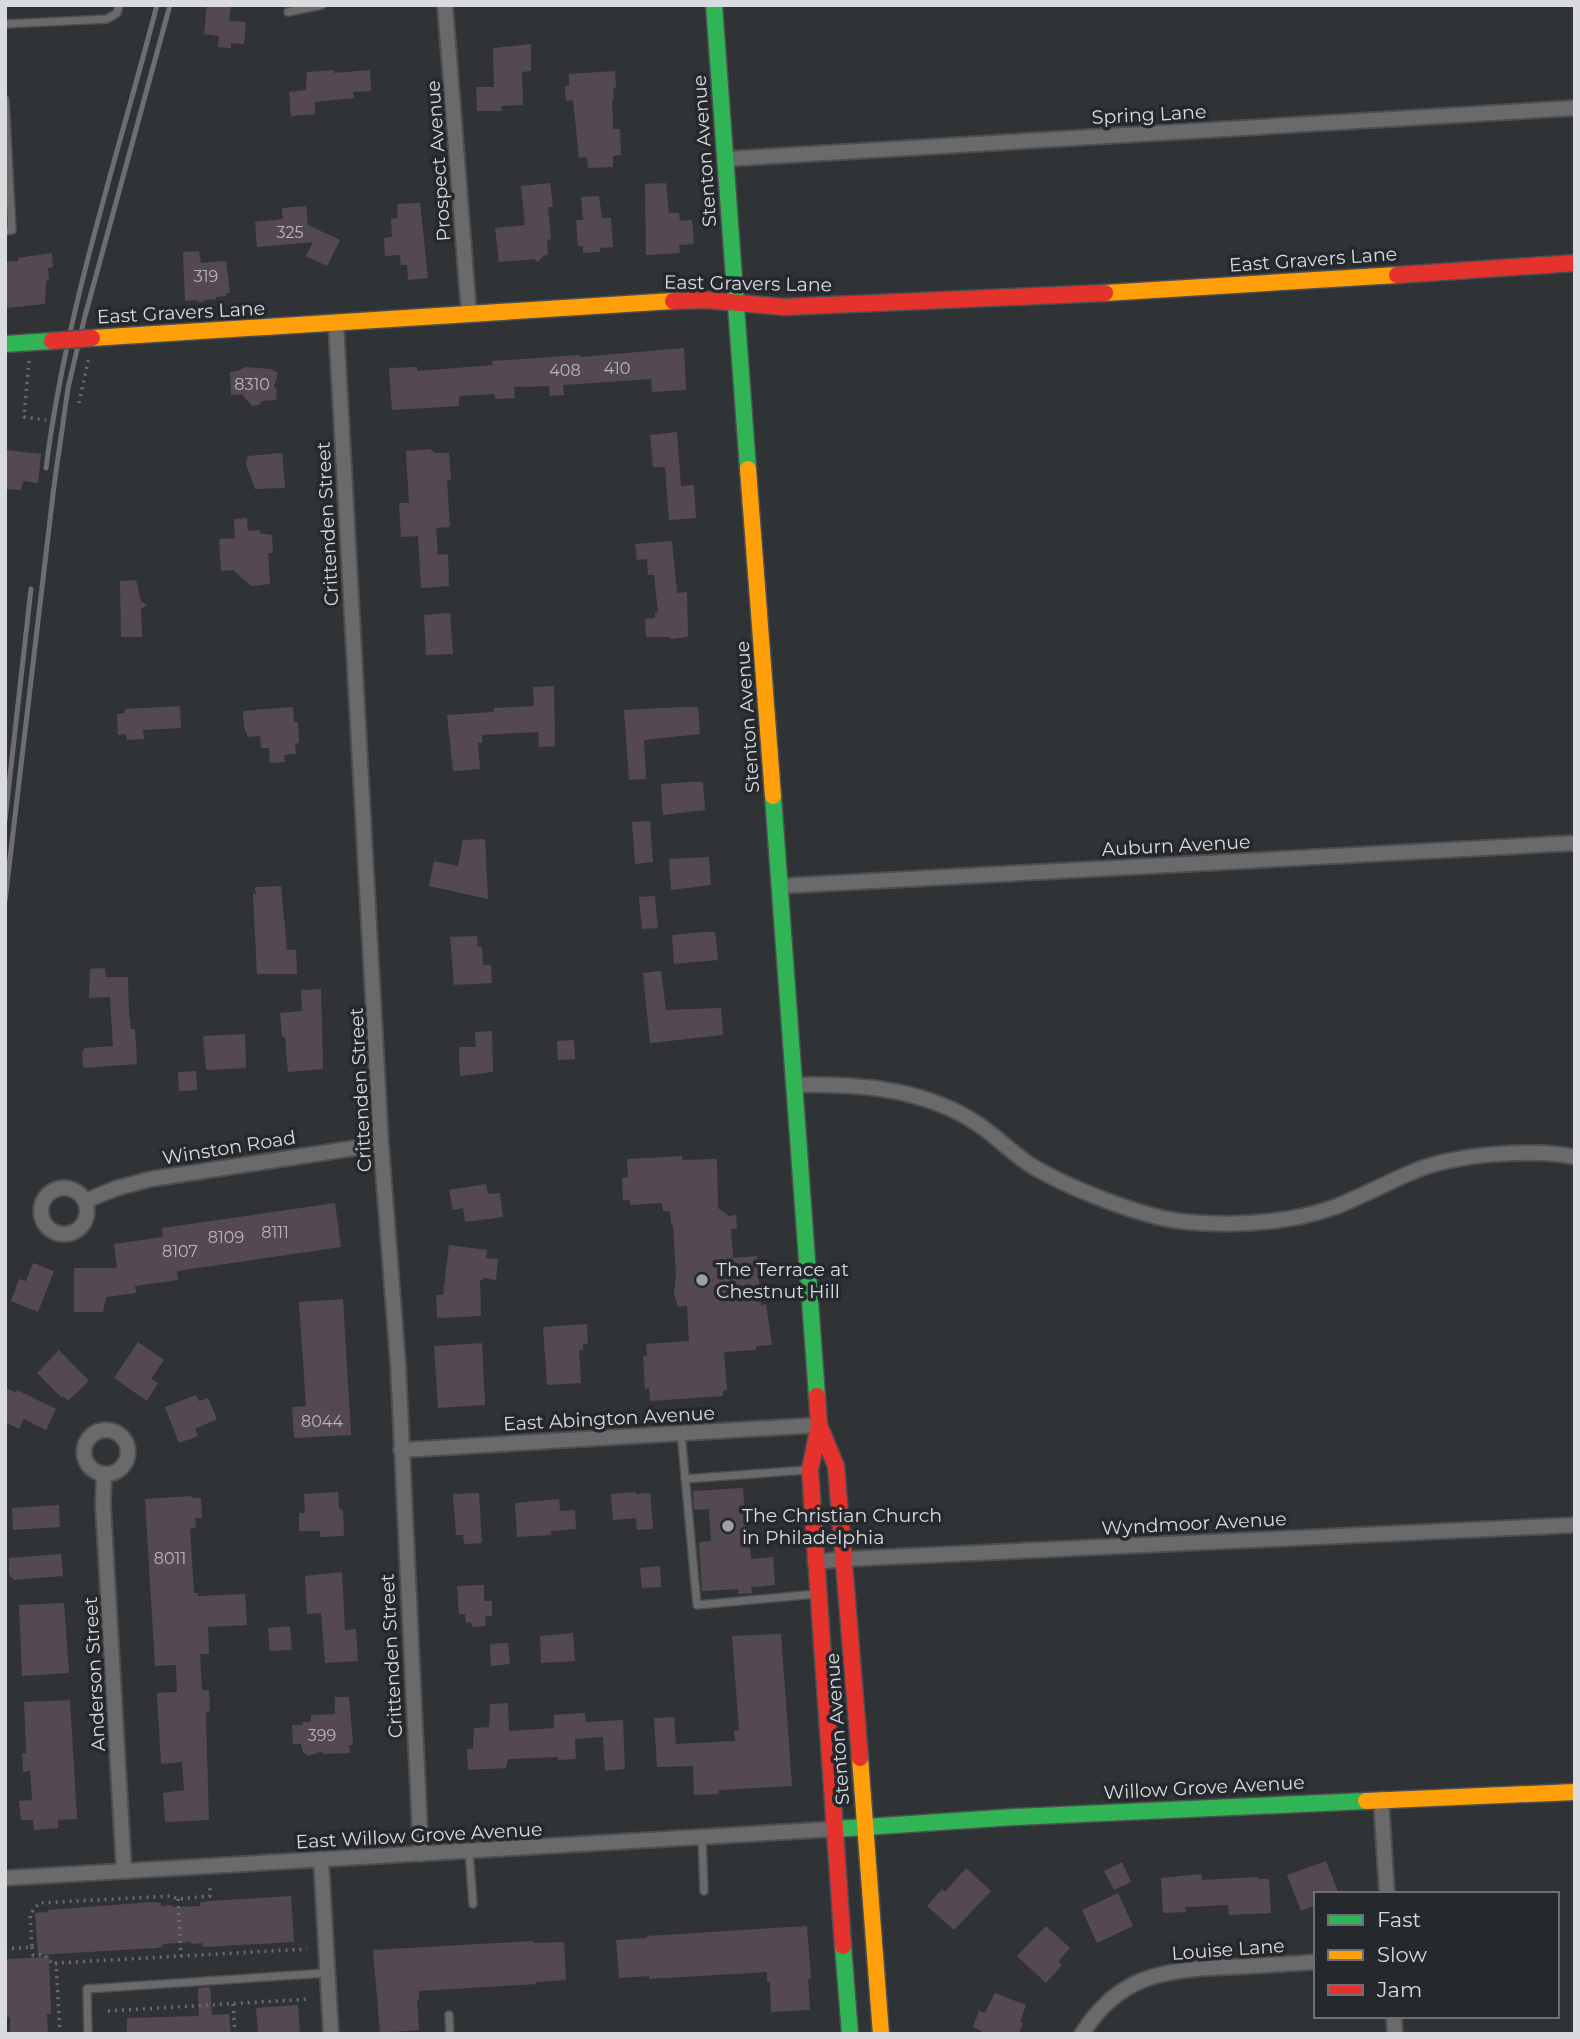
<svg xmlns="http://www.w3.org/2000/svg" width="1580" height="2039" font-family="Montserrat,sans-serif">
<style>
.building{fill:#544953}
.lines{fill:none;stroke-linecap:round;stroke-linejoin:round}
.lane-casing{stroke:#4c4e4f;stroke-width:10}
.street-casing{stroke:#4c4e4f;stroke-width:18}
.fast-casing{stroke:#4c4e4f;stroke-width:19}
.slow-casing{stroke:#4c4e4f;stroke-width:19}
.jam-casing{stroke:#4c4e4f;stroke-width:19}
.path{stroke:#6b6c6c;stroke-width:3.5;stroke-dasharray:2 5;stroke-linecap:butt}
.lane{stroke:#6a6a6b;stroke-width:7}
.street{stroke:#6a6a6b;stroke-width:14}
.fast{stroke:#30b455;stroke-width:16}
.slow{stroke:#ff9f0a;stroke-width:16}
.jam{stroke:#e5322d;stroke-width:16}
.rail{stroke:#6c6e6f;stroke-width:5}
.jam-bridge-casing{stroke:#4c4e4f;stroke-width:19;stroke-linecap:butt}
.jam-bridge{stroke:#e5322d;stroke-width:16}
.poi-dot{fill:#9ea0a3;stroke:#25292d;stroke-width:2.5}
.labels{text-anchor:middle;stroke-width:7;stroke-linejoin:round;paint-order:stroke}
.number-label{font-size:16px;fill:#b8b6bb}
.street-label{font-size:19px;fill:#d9dbde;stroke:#25292d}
.poi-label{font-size:19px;fill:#d9dbde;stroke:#25292d;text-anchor:start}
</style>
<rect width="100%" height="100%" fill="#303335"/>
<path class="building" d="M 207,5 L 231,5 L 229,21 L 246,22 L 244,44 L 231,43 L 231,48 L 218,47 L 219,36 L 204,34 Z
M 531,44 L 531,71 L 522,72 L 523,105 L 501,106 L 502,111 L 477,111 L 476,87 L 494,87 L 493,48 Z
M 334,70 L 334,73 L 370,70 L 371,91 L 353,92 L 354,98 L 315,102 L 315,114 L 291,116 L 289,92 L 306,90 L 307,72 Z
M 615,71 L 616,88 L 613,88 L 614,99 L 612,100 L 613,129 L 620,129 L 621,155 L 613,156 L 613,167 L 588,168 L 587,157 L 579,158 L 573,100 L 566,101 L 565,86 L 569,86 L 569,74 Z
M 550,183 L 553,207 L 548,207 L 551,239 L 547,240 L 548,255 L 543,256 L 538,262 L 534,259 L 499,262 L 495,228 L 525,225 L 521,186 Z
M 666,183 L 669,213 L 679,213 L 680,221 L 692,220 L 694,244 L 679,245 L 680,253 L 646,255 L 645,184 Z
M 599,196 L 602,218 L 611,218 L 613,247 L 600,248 L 600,252 L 583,253 L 583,246 L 578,246 L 576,220 L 583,220 L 581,197 Z
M 420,203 L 428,278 L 408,280 L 407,265 L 401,265 L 400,255 L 385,256 L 384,238 L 392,237 L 391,219 L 398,218 L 397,204 Z
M 306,206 L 308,225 L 340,240 L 327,266 L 306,256 L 313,242 L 257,247 L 255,222 L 283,219 L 282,208 Z
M 199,251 L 201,263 L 226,261 L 230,293 L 226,293 L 226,296 L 216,297 L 216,299 L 205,300 L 201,303 L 196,300 L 185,301 L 183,252 Z
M 52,253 L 53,267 L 48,268 L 49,280 L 46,281 L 45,304 L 5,308 L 5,262 L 18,261 L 18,258 Z
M 684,348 L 686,390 L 652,392 L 651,379 L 563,385 L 564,395 L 550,396 L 549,386 L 514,387 L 515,398 L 495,399 L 494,394 L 459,396 L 459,406 L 392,410 L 389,368 L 417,367 L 418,371 L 493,365 L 492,361 L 580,355 L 581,357 Z
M 246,367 L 271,369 L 278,373 L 274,386 L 277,390 L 276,400 L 262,401 L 259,405 L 252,406 L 242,394 L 231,395 L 230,372 L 238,371 Z
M 677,432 L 681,486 L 694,485 L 696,518 L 669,520 L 665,467 L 653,467 L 650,435 Z
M 430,449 L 435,453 L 449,453 L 451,480 L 447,480 L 450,527 L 436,528 L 438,555 L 448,554 L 449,586 L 424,588 L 421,587 L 418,536 L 401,537 L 399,503 L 409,503 L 406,451 Z
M 5,450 L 41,454 L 38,483 L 23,481 L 21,490 L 5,489 Z
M 282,453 L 285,488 L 255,489 L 246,464 L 248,456 Z
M 247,518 L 248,531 L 260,530 L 260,533 L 272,535 L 273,553 L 268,553 L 270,584 L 251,586 L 233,570 L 221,571 L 219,539 L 235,538 L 234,519 Z
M 672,541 L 677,593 L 687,592 L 688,635 L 687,637 L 671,639 L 670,637 L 646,637 L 645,619 L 655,618 L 655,613 L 658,612 L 654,575 L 648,575 L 647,559 L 637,560 L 635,544 Z
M 136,580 L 141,601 L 147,605 L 141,609 L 142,637 L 121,637 L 120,581 Z
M 450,613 L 453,654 L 426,655 L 424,615 Z
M 554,686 L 555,746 L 539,747 L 538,732 L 482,735 L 482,743 L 478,743 L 480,769 L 453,771 L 447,715 L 494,712 L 494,708 L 534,706 L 533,687 Z
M 180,706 L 181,728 L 143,730 L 144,739 L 127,740 L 126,734 L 118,735 L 117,714 L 125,713 L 125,709 Z
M 293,707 L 294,722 L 298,722 L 299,743 L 295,744 L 296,754 L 284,755 L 285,762 L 270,763 L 269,748 L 261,748 L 260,736 L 248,737 L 244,727 L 243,711 Z
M 683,707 L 698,707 L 700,734 L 644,740 L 646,779 L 629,780 L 624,710 Z
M 689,782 L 703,782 L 705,810 L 663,815 L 661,784 Z
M 650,821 L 653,862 L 635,864 L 632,822 Z
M 485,839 L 488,899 L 429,886 L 434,861 L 458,866 L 463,840 Z
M 709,857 L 711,885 L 671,890 L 669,859 Z
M 281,886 L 287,950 L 296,950 L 297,974 L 257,974 L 253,894 L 256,894 L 255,887 Z
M 655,896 L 658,928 L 642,929 L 639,897 Z
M 703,932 L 715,932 L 718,960 L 674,964 L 672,935 Z
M 477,936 L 478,947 L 482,947 L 483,965 L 491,965 L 492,983 L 454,985 L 450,937 Z
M 105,968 L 106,977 L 128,977 L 129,1015 L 131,1029 L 135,1029 L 137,1064 L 85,1068 L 83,1066 L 82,1051 L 84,1051 L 84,1048 L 113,1046 L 110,997 L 89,998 L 90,969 Z
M 661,971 L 666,1010 L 721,1008 L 723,1035 L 650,1043 L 643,973 Z
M 321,989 L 323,1069 L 288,1072 L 285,1037 L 282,1037 L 280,1013 L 302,1011 L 301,990 Z
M 492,1031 L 493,1072 L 460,1076 L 459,1047 L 476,1047 L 475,1032 Z
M 245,1034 L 246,1068 L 206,1070 L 203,1036 Z
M 574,1040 L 575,1059 L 558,1060 L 557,1041 Z
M 196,1071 L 197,1090 L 179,1091 L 178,1072 Z
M 682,1156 L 682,1160 L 717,1159 L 718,1208 L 729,1216 L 736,1215 L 737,1229 L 731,1229 L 733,1258 L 757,1256 L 761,1305 L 766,1304 L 772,1345 L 756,1346 L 756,1350 L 724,1352 L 727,1390 L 723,1391 L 723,1396 L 650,1401 L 649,1388 L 645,1389 L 643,1356 L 647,1356 L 646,1344 L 689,1341 L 687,1306 L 678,1307 L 674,1293 L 676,1274 L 673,1226 L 671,1223 L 670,1211 L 663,1211 L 662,1203 L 630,1205 L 630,1200 L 623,1200 L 622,1178 L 628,1177 L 627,1159 Z
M 486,1184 L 488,1194 L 500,1193 L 503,1217 L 465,1222 L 463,1208 L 453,1210 L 449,1190 Z
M 335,1203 L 341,1247 L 177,1271 L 178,1280 L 135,1286 L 136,1293 L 106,1297 L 103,1312 L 74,1312 L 74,1268 L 117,1268 L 114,1244 L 163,1237 L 162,1228 Z
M 449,1245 L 487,1250 L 486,1258 L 498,1259 L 496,1280 L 483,1278 L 483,1280 L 480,1280 L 481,1316 L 437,1318 L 436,1295 L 443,1295 Z
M 33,1263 L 54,1271 L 38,1312 L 11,1301 L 19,1279 L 26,1281 Z
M 343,1299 L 351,1435 L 294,1438 L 292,1407 L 306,1406 L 299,1302 Z
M 587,1324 L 588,1344 L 583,1344 L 583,1350 L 579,1350 L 581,1383 L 547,1385 L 543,1327 Z
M 138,1342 L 164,1360 L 151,1379 L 158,1383 L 147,1401 L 114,1378 Z
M 482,1343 L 485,1405 L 438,1408 L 434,1346 Z
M 59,1350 L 89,1381 L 68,1401 L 63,1396 L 62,1398 L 37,1373 Z
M 5,1387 L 16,1393 L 17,1390 L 56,1409 L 46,1430 L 24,1419 L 19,1429 L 5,1422 Z
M 196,1395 L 199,1401 L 208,1398 L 217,1419 L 195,1429 L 198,1436 L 179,1443 L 165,1407 Z
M 743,1488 L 747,1547 L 750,1547 L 751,1559 L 773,1557 L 775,1585 L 751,1587 L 752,1593 L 738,1594 L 738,1589 L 702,1591 L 699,1542 L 711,1541 L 709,1509 L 694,1510 L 693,1491 Z
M 338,1492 L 339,1508 L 343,1511 L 344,1536 L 320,1537 L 320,1531 L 299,1531 L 299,1513 L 305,1513 L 304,1494 Z
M 636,1492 L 636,1494 L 650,1493 L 653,1529 L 637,1530 L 636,1518 L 613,1520 L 611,1494 Z
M 479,1493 L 482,1543 L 464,1544 L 463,1535 L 456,1535 L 453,1494 Z
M 192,1496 L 193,1498 L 201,1498 L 202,1518 L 195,1518 L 196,1527 L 190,1529 L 194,1593 L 198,1593 L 198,1596 L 245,1594 L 247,1625 L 208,1627 L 209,1654 L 200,1654 L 202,1690 L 209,1690 L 210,1711 L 206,1712 L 206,1720 L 209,1820 L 165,1822 L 163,1793 L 184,1790 L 182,1762 L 161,1764 L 157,1693 L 177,1692 L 176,1665 L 155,1666 L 145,1499 Z
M 559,1499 L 560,1511 L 575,1510 L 576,1529 L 551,1531 L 551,1535 L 517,1537 L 515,1503 Z
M 59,1505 L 60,1527 L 13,1530 L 12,1508 Z
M 61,1554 L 63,1576 L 14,1580 L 9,1574 L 9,1558 Z
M 660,1566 L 661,1587 L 642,1588 L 640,1568 Z
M 342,1572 L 345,1630 L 356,1629 L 358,1661 L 325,1663 L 321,1613 L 307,1614 L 305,1576 Z
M 484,1585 L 484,1601 L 492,1601 L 492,1616 L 485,1616 L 486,1626 L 472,1627 L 471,1622 L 466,1623 L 465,1614 L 459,1614 L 457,1586 Z
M 64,1603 L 69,1673 L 22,1676 L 19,1605 Z
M 290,1626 L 292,1650 L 270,1651 L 268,1628 Z
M 573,1633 L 575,1661 L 541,1663 L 540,1636 Z
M 781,1634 L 792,1786 L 719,1790 L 719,1794 L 694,1795 L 693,1766 L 657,1767 L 654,1718 L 674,1717 L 676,1744 L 735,1741 L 734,1731 L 739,1730 L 732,1636 Z
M 508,1643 L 510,1664 L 491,1666 L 490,1644 Z
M 335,1697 L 349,1697 L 353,1745 L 349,1745 L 350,1753 L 324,1754 L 321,1752 L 308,1756 L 303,1752 L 301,1744 L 293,1744 L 292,1725 L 303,1725 L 302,1722 L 311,1722 L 311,1715 L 335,1714 Z
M 70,1700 L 77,1819 L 58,1820 L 58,1828 L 34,1830 L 33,1820 L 21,1820 L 19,1801 L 32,1800 L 30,1771 L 23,1772 L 22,1753 L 26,1753 L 24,1702 Z
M 508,1703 L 509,1731 L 554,1728 L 554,1715 L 585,1713 L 586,1722 L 623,1720 L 625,1769 L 605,1771 L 603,1737 L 575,1739 L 576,1759 L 558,1760 L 558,1757 L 508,1759 L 506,1768 L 468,1770 L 467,1749 L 473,1749 L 474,1728 L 489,1727 L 490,1704 Z
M 1326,1861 L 1339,1894 L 1316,1894 L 1316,1905 L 1301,1911 L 1287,1875 Z
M 1122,1862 L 1131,1882 L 1114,1890 L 1104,1871 Z
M 966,1868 L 991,1891 L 954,1930 L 927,1906 L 942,1889 L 945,1892 Z
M 1201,1874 L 1202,1880 L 1258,1877 L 1258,1879 L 1269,1879 L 1271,1913 L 1229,1915 L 1228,1905 L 1185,1907 L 1186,1912 L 1163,1913 L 1161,1878 Z
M 1118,1893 L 1133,1926 L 1097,1943 L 1082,1910 Z
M 291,1896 L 294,1942 L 203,1947 L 202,1943 L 191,1944 L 191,1942 L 162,1944 L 163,1947 L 155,1948 L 38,1955 L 35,1913 L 48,1912 L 48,1910 L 152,1902 L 161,1903 L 161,1906 L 172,1905 L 173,1907 L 200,1906 L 200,1903 L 209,1901 Z
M 807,1926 L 811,1979 L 808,1979 L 810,2010 L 771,2012 L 770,1982 L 767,1982 L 767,1972 L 649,1979 L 649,1976 L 619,1978 L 616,1940 L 647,1938 L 647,1936 Z
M 1046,1926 L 1070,1948 L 1058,1962 L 1062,1965 L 1046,1983 L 1017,1956 Z
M 534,1941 L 534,1943 L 564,1942 L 566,1980 L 536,1982 L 536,1984 L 419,1991 L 419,2000 L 417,2000 L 419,2030 L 380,2033 L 373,1950 Z
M 49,1957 L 51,2014 L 47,2014 L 48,2034 L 10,2034 L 10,2017 L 5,2018 L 6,1959 Z
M 210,1987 L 212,2015 L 229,2014 L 231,2034 L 127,2034 L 127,2018 L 199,2016 L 198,1988 Z
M 995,1993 L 1026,2005 L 1020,2022 L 1023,2023 L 1019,2034 L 981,2034 L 982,2031 L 973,2027 L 979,2011 L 985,2013 Z
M 298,2005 L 300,2034 L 258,2034 L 256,2008 Z"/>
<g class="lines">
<defs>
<path id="lane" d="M 288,12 L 322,5
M 5,24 L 107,19 L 117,13 L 119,5
M 5,100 L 12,230 L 5,231
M 681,1433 L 697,1605 L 816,1594
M 685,1479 L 806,1470
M 702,1837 L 704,1891
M 469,1851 L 473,1904
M 449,2015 L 450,2034
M 88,2034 L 87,1989 L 327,1973"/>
<path id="street" d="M 445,5 L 469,314
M 726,159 L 1575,108
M 336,324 L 381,1144 L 398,1364 L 421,1854
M 780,886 L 1575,843
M 795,1085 C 855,1084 916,1087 970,1119 C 991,1131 1008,1150 1029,1164 C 1066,1187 1145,1219 1188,1222 C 1236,1226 1289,1223 1335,1207 C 1363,1196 1390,1181 1417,1170 C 1458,1154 1532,1148 1575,1157
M41 1211a23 23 0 1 1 46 0a23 23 0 1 1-46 0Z
M 85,1201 L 117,1188 L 151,1179 L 381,1144
M84 1452a22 22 0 1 1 44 0a22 22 0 1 1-44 0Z
M 401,1450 L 819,1425
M 104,1475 L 103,1505 L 124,1871
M 815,1562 L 845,1559 L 1575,1525
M 1381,1799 L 1387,1894
M 321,1859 L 331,2034
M 5,1878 L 835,1829
M 1394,2016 L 1395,2034
M 1082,2034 C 1118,1976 1162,1970 1225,1967 C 1255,1966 1285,1964 1316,1962"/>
<path id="fast" d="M 714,5 L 748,469
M 5,344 L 52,341
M 773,796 L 817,1396
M 835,1829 L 1015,1817 L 1366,1801
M 843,1946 L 850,2034"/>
<path id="slow" d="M 1105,293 L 1397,275
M 92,338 L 673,301
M 748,469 L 773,796
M 860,1758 L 881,2034
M 1366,1801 L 1575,1792"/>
<path id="jam" d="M 1397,275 L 1575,263
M 673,301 L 706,300 L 784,307 L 1105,293
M 817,1396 L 819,1425 L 810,1470 L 843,1946
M 819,1425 L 836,1466 L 860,1758"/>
</defs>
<use href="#lane" class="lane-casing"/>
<use href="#street" class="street-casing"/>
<use href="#fast" class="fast-casing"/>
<use href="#slow" class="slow-casing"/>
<use href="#jam" class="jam-casing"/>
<path class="path" d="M 29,361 L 24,417 L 46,420
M 79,403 L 89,357
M 178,1899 L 181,1956
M 32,1947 L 33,1955 L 45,1955 L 48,1960 L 57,1965
M 5,1949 L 32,1947 L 30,1914 L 39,1903 L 171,1896 L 178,1899 L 210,1896 L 210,1885
M 233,2004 L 235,2034
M 108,2011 L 310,1999
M 60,2034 L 56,1963 L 307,1949"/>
<use href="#lane" class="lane"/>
<use href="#street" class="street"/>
<use href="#fast" class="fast"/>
<use href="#slow" class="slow"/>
<use href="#jam" class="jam"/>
<path class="rail" d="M 46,468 C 66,310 117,159 157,5
M 5,820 L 31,589
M 5,901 L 54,486 L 68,388 L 85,316 L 170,5"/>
<defs>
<path id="jam-bridge" d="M 52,341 L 92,338"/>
</defs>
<use href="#jam-bridge" class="jam-bridge-casing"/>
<use href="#jam-bridge" class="jam-bridge"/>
</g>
<g class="poi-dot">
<circle cx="702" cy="1280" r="7"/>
<circle cx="728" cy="1526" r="7"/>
</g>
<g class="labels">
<g class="number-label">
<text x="290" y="238">325</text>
<text x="206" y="282">319</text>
<text x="617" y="374">410</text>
<text x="565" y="376">408</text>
<text x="252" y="390">8310</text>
<text x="275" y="1238">8111</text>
<text x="226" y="1243">8109</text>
<text x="180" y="1257">8107</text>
<text x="322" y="1427">8044</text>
<text x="170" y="1564">8011</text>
<text x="322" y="1741">399</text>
</g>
<g class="street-label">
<text transform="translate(1149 114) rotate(-3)" y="7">Spring Lane</text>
<text transform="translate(704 151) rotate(-94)" y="7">Stenton Avenue</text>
<text transform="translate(438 161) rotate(-94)" y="7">Prospect Avenue</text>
<text transform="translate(1313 259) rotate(-4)" y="7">East Gravers Lane</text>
<text transform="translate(748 283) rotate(1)" y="7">East Gravers Lane</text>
<text transform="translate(181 312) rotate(-3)" y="7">East Gravers Lane</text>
<text transform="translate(327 524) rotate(-93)" y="7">Crittenden Street</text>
<text transform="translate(747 717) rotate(-94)" y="7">Stenton Avenue</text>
<text transform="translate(1176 845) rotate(-3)" y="7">Auburn Avenue</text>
<text transform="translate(360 1090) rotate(-93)" y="7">Crittenden Street</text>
<text transform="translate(229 1147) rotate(-9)" y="7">Winston Road</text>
<text transform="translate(609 1418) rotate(-3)" y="7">East Abington Avenue</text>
<text transform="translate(1194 1523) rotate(-3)" y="7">Wyndmoor Avenue</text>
<text transform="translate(391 1656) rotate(-93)" y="7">Crittenden Street</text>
<text transform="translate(94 1674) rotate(-93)" y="7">Anderson Street</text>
<text transform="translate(837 1729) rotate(-94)" y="7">Stenton Avenue</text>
<text transform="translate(1204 1787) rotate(-3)" y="7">Willow Grove Avenue</text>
<text transform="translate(419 1835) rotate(-3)" y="7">East Willow Grove Avenue</text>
<text transform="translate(1228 1949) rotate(-4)" y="7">Louise Lane</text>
</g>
<g class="poi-label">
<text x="716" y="1276">The Terrace at<tspan x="716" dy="22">Chestnut Hill</tspan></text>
<text x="742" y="1522">The Christian Church<tspan x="742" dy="22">in Philadelphia</tspan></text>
</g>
</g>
<rect width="1580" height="2039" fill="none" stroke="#d9dbde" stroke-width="14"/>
<rect x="1314" y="1892" width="245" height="126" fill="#25292d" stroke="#6d7074" stroke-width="2"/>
<rect x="1328" y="1915" width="35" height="10" fill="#30b455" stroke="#6d7074" stroke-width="2"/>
<text x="1377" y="1927" font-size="21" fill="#d9dbde">Fast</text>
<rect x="1328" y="1950" width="35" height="10" fill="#ff9f0a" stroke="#6d7074" stroke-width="2"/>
<text x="1377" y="1962" font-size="21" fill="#d9dbde">Slow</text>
<rect x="1328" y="1985" width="35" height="10" fill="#e5322d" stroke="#6d7074" stroke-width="2"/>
<text x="1377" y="1997" font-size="21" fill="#d9dbde">Jam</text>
</svg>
